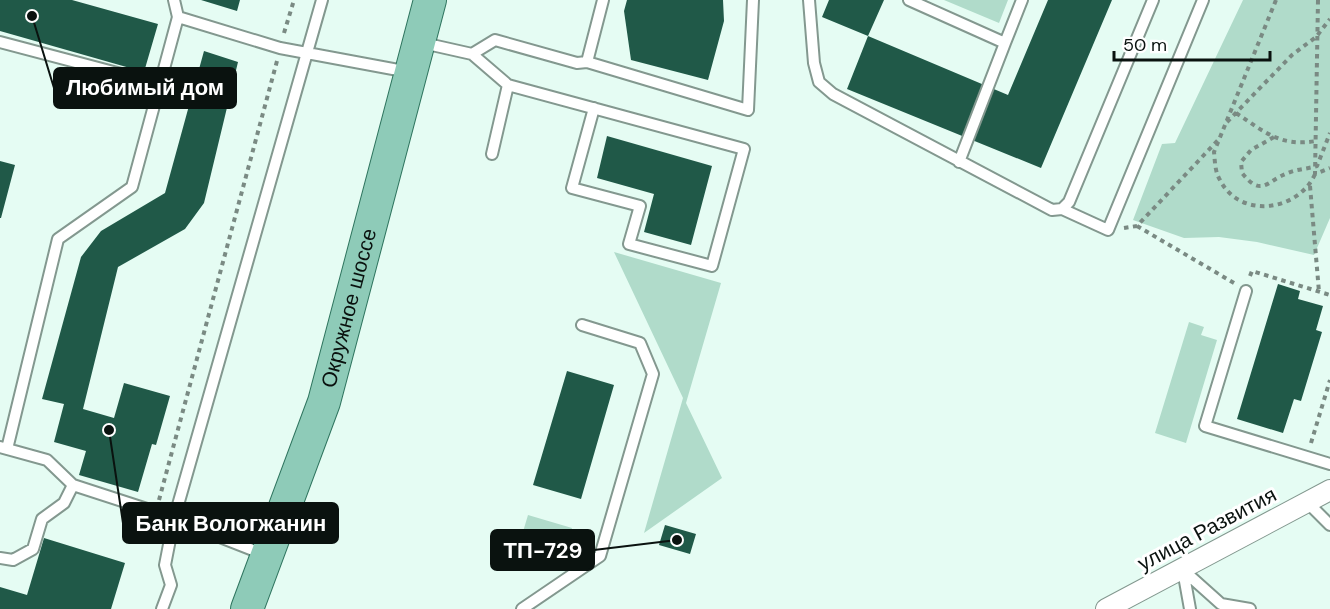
<svg xmlns="http://www.w3.org/2000/svg" width="1330" height="609" font-family="'DM Sans',sans-serif">
<style>
.green{fill:#b0dbca}
.building{fill:#205948}
.lines{fill:none;stroke-linecap:round;stroke-linejoin:round}
.service-casing{stroke:#83988f;stroke-width:14}
.minor-casing{stroke:#83988f;stroke-width:22}
.primary-casing{stroke:#2e745e;stroke-width:34}
.path{stroke:#7a8a83;stroke-width:4;stroke-dasharray:4.5 4.5;stroke-linecap:butt}
.service{stroke:#fff;stroke-width:10}
.minor{stroke:#fff;stroke-width:20}
.primary{stroke:#8ecbb8;stroke-width:32}
.labels{text-anchor:middle;stroke-width:6;stroke-linejoin:round;paint-order:stroke}
.street-label{font-size:21px;fill:#0a120f;stroke:#fff}
.leader{fill:none;stroke:#0a120f;stroke-width:2}
.callout-dot{fill:#0a120f;stroke:#fff;stroke-width:2}
.callout{fill:#0a120f;stroke:#0a120f;stroke-width:2}
.callout-label{font-size:22px;text-anchor:middle;font-weight:bold;fill:#fff}
</style>
<rect width="100%" height="100%" fill="#e5fcf3"/>
<path class="green" d="M 944,0 L 1008,0 L 999,23 Z
M 1243,0 L 1330,0 L 1330,218 L 1314,255 L 1257,242 L 1219,237 L 1184,238 L 1133,220 L 1162,144 L 1175,143 Z
M 614,252 L 721,283 L 686,403 L 722,478 L 644,533 L 683,398 Z
M 1189,322 L 1204,327 L 1201,335 L 1217,340 L 1186,443 L 1155,433 Z
M 528,515 L 572,528 L 563,558 L 519,545 Z"/>
<path class="building" d="M 0,0 L 72,0 L 158,24 L 144,72 L 0,31 Z
M 201,0 L 240,0 L 237,11 Z
M 627,0 L 723,0 L 724,21 L 708,80 L 631,60 L 624,11 Z
M 829,0 L 884,0 L 868,36 L 1008,95 L 1048,0 L 1112,0 L 1041,168 L 847,89 L 868,36 L 822,17 Z
M 204,51 L 238,62 L 204,203 L 185,229 L 118,267 L 83,409 L 114,418 L 124,383 L 170,396 L 156,445 L 152,444 L 138,492 L 79,475 L 86,451 L 54,442 L 64,404 L 42,399 L 81,257 L 101,231 L 165,193 Z
M 607,136 L 712,166 L 691,245 L 644,232 L 654,194 L 597,178 Z
M 0,161 L 15,165 L 1,218 L 0,218 Z
M 1278,284 L 1300,291 L 1298,299 L 1323,306 L 1316,330 L 1322,332 L 1301,401 L 1294,399 L 1283,433 L 1237,419 Z
M 567,371 L 614,385 L 581,499 L 533,485 Z
M 665,525 L 696,534 L 690,554 L 659,545 Z
M 44,538 L 125,563 L 111,609 L 0,609 L 0,587 L 27,595 Z"/>
<g class="lines">
<defs>
<path id="service" d="M 174,0 L 178,17
M 809,0 L 814,63 L 819,82 L 833,94 L 1052,210 L 1062,209 L 1069,202 L 1153,0
M 909,0 L 1005,43 L 1022,0
M 0,42 L 159,84
M 423,43 L 472,54 L 495,40 L 577,63 L 587,62 L 603,0
M 472,54 L 508,85 L 492,154
M 587,62 L 748,110 L 753,0
M 508,85 L 744,149 L 712,266 L 629,244 L 640,206 L 572,188 L 594,108
M 959,162 L 1005,43
M 1062,209 L 1108,230 L 1203,0
M 1246,291 L 1205,426 L 1330,464
M 0,447 L 47,460 L 73,485 L 156,512 L 263,554
M 7,449 L 58,239 L 132,187 L 178,17 L 280,48 L 409,72
M 1307,502 L 1330,525
M 0,558 L 13,560 L 33,549 L 42,519 L 64,503 L 73,485
M 1183,570 L 1221,604 L 1250,609
M 1183,570 L 1190,609
M 162,609 L 171,585 L 165,565 L 174,519 L 322,0
M 522,609 L 600,556 L 653,374 L 640,343 L 582,325"/>
<path id="minor" d="M 1106,609 L 1330,490"/>
<g id="primary">
<path id="s1" d="M 247,609 L 324,402 L 430,0"/>
</g>
</defs>
<use href="#service" class="service-casing"/>
<use href="#minor" class="minor-casing"/>
<use href="#primary" class="primary-casing"/>
<path class="path" d="M 1276,0 L 1214,152 C 1215,162 1215,172 1220,180 C 1240,220 1299,211 1315,174
M 1318,0 L 1315,174 L 1330,168
M 284,33 L 294,0
M 1236,113 C 1265,132 1280,147 1316,141
M 1227,122 L 1292,55 L 1316,37 L 1330,19
M 1274,137 L 1251,150 L 1241,162 L 1242,173 C 1262,198 1266,181 1288,173 C 1297,169 1307,169 1317,166 L 1330,133
M 1310,186 L 1319,292
M 1137,226 L 1234,283
M 1124,228 L 1137,226 L 1220,138
M 1250,276 L 1252,271 L 1330,295
M 1311,443 L 1330,380
M 159,500 L 277,61"/>
<use href="#service" class="service"/>
<use href="#minor" class="minor"/>
<use href="#primary" class="primary"/>
</g>
<g class="labels">
<g class="street-label">
<text dy="7" stroke="none"><textPath href="#s1" startOffset="318">Окружное шоссе</textPath></text>
<text transform="translate(1207 529) rotate(-28)" y="7">улица Развития</text>
</g>
</g>
<path class="leader" d="M32 16L54 88M109 430L123 523M677 540L594 550"/>
<g class="callout-dot">
<circle cx="32" cy="16" r="6"/>
<circle cx="109" cy="430" r="6"/>
<circle cx="677" cy="540" r="6"/>
</g>
<g class="callout">
<rect x="54" y="68" width="182" height="40" rx="6"/>
<rect x="123" y="503" width="215" height="40" rx="6"/>
<rect x="491" y="530" width="103" height="40" rx="6"/>
</g>
<g class="callout-label">
<text x="145" y="95">Любимый дом</text>
<text x="231" y="531">Банк Вологжанин</text>
<text x="543" y="558">ТП-729</text>
</g>
<path d="M1114 51v9h156v-9" fill="none" stroke="#0a120f" stroke-width="3"/>
<text x="1123" y="51" font-size="18" fill="#0a120f" stroke="#ffffff" stroke-width="4.5" paint-order="stroke">50 m</text>
</svg>
